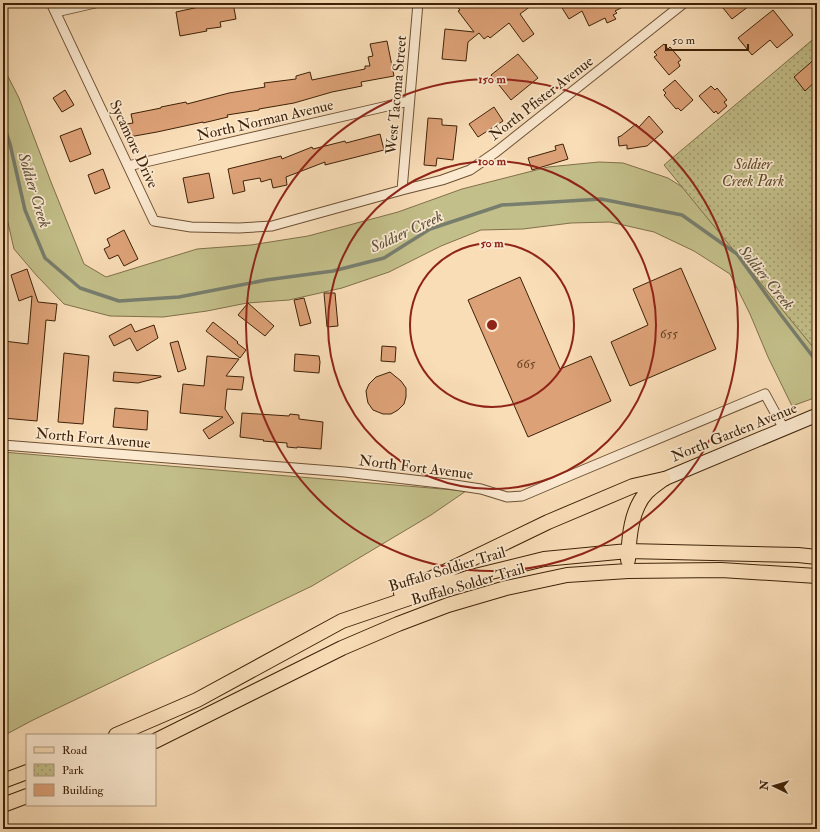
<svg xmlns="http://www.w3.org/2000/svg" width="820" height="832" font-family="'IM FELL Double Pica',serif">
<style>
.grass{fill:#c3bf8a;stroke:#807049}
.park{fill:url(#park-dots);stroke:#807049}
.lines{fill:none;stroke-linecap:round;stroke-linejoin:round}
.stream{stroke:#787e6e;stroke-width:3.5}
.building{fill:#dda177;stroke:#3e2208}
.street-casing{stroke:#6d5134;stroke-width:11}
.secondary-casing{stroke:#3e2208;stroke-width:15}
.primary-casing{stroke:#3e2208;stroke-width:16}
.street{stroke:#fbe9d0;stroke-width:9}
.secondary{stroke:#fbe9d0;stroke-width:13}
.primary{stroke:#f9ddb7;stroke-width:14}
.ring{fill:none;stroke:#8f2418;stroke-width:2}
.labels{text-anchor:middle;stroke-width:3.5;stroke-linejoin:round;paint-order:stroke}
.number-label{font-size:13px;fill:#664224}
.street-label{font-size:15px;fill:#3e2208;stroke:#fbe9d0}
.park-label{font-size:15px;font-style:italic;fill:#5f4928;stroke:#fbe9d0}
.water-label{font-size:16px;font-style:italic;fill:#5b503b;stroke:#fbe9d0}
.centre{fill:#8f2418;stroke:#fbe9d0;stroke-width:2}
.ring-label{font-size:12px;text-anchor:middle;font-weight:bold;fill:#8f2418;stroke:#fbe9d0;stroke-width:3.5;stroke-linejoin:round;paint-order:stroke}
</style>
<defs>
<pattern id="park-dots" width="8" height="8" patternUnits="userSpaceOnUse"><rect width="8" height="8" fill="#c3bf8a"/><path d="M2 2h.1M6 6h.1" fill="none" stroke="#a09b6f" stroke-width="1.8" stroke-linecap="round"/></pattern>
</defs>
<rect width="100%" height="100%" fill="#f9ddb7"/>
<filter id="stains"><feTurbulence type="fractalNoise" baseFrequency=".005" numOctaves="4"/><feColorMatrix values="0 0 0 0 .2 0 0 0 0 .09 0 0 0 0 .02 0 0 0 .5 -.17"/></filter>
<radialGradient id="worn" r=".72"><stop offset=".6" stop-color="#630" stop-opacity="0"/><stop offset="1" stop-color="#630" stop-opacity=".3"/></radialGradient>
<path class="grass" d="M 3,67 L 19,98 L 51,182 L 84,264 L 106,277 L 197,249 L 251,245 L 308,236 L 398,212 L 462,189 L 548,167 L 599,162 L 623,163 L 668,178 L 717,209 L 817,338 L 817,397 L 792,406 L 768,357 L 750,314 L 730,274 L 694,251 L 654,232 L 610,222 L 571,223 L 523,229 L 481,230 L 441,246 L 389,272 L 342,288 L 289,300 L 247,303 L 207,311 L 163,317 L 110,316 L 64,304 L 37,276 L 14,249 L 3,201 Z
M 3,452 L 466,491 L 431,515 L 312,586 L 33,720 L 3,736 Z"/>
<path class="park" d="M 817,36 L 817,352 L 664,165 Z"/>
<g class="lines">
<path class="stream" d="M 3,123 L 10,144 L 25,210 L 45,258 L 80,288 L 119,301 L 179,297 L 266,280 L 333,271 L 384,258 L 430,229 L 502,205 L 601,199 L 682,215 L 737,254 L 781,315 L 817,362"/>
</g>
<path class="building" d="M 208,3 L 233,3 L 236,19 L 220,22 L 221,27 L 206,29 L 207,31 L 180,36 L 176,12 L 208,5 Z
M 454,3 L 535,3 L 520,14 L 534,34 L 523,42 L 509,23 L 490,38 L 488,36 L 484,39 L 479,33 L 468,42 L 466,61 L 442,59 L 445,29 L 474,32 L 458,11 L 460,10 Z
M 559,3 L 631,3 L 615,11 L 617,13 L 613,15 L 616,19 L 607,23 L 605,18 L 589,26 L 582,11 L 569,19 Z
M 730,3 L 753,3 L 732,19 L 723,8 Z
M 773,10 L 793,35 L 777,48 L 770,40 L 752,55 L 738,38 Z
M 387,41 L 394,76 L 361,82 L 362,86 L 332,92 L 294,103 L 259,109 L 259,110 L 227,115 L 228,117 L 203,123 L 203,122 L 157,132 L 129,137 L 127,124 L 133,123 L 131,114 L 161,108 L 161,107 L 186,102 L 187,104 L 229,93 L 265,87 L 264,83 L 296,79 L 296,76 L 310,72 L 312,80 L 365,69 L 365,66 L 370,66 L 368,57 L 373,56 L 370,44 Z
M 664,44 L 668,49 L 670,47 L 681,60 L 678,62 L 680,66 L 669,75 L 654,57 L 657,55 L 654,52 Z
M 518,54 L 538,78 L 511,100 L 491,75 Z
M 817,57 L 817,80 L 805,91 L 794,77 Z
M 675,80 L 693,100 L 681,111 L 678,108 L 676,109 L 664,95 L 666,93 L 663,90 Z
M 711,86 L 715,90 L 717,88 L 727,100 L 724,102 L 727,106 L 718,114 L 716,111 L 714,113 L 699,96 Z
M 65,90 L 74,105 L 62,112 L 53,98 Z
M 494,107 L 503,121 L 478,137 L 469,124 Z
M 649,116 L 663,132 L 647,146 L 627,149 L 627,145 L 619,146 L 618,137 L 621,136 L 636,124 L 639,127 Z
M 428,118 L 442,119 L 442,125 L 457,126 L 453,160 L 437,158 L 436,166 L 424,165 Z
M 81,128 L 91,154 L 70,162 L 60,136 Z
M 380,134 L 384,150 L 325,165 L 325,162 L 286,177 L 287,185 L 273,188 L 271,179 L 261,182 L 260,178 L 243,181 L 245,191 L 233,194 L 228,169 L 281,156 L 282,159 L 312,147 L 313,149 L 345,141 L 346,143 Z
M 563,144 L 568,159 L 532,170 L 528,158 L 556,150 L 555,146 Z
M 103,169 L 110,188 L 95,194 L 88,175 Z
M 209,173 L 214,198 L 188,203 L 183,178 Z
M 124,230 L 138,259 L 124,266 L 118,255 L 109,259 L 104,249 L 110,246 L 107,239 Z
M 681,268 L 716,349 L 630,386 L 611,342 L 648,325 L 633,289 Z
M 27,269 L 38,302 L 57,304 L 55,321 L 46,320 L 37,421 L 3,418 L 4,341 L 28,344 L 32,296 L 19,301 L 11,275 Z
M 520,277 L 560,369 L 591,356 L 611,401 L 528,437 L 468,300 Z
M 324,293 L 335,293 L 338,326 L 327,327 Z
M 304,298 L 311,323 L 300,326 L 294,300 Z
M 248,303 L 274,326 L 265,336 L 238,315 Z
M 213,322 L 238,342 L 237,343 L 246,350 L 240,358 L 206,331 Z
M 131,324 L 135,332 L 154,325 L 158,338 L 137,351 L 130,338 L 114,346 L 109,336 Z
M 178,341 L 186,369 L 178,372 L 170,343 Z
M 382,346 L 396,347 L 395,362 L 381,361 Z
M 64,353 L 89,356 L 83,424 L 58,422 Z
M 295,354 L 319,356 L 320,362 L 319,373 L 294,371 Z
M 207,356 L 239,359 L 226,376 L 244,377 L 242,390 L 227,389 L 225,409 L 234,423 L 209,439 L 203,430 L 223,417 L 180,413 L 183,384 L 204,386 Z
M 114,372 L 161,376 L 161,377 L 138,383 L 113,381 Z
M 390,372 L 401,381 L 406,388 L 406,397 L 404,404 L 398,410 L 391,414 L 383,414 L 373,410 L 368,403 L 367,398 L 366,391 L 369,384 L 376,377 Z
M 115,408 L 148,411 L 147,430 L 113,427 Z
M 242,413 L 289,416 L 290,414 L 299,415 L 299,419 L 323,422 L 321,449 L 297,447 L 297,448 L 287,447 L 287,443 L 263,441 L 264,440 L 240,437 Z"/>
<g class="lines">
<defs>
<path id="street" d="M 51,3 L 154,221 L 191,227 L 239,228 L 272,226 L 402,190 L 442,180 L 470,170 L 496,152 L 684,3
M 56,12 L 95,3
M 128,166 L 409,101
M 402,190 L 418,3
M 3,445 L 345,472 L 448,484 L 481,489 L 507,497 L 522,496 L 576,473 L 765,394 L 784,429"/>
<path id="secondary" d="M 664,479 L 817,415"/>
<path id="primary" d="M 628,560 C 629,537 631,509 647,492 C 652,487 657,484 662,480
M 401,593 L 548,522 L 633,486 L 664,479
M 116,735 L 197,700 L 342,621 L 471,577 L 544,559 L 628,551 L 798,555 L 817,557
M 155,741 L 342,648 L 398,624 L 448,605 L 506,588 L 567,575 L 628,571 L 721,570 L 817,576
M 3,781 L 27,772
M 3,805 L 27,796"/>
</defs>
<use href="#street" class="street-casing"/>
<use href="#secondary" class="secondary-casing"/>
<use href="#primary" class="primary-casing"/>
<use href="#street" class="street"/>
<use href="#secondary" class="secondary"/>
<use href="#primary" class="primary"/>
</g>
<g class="ring">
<circle cx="492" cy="325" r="82"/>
<circle cx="492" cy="325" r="164"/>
<circle cx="492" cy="325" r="246"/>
</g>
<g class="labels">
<g class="number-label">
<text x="669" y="338">655</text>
<text x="526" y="368">665</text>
</g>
<g class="street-label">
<text transform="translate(396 95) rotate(-85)" y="5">West Tacoma Street</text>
<text transform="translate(541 98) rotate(-38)" y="5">North Pfister Avenue</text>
<text transform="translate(265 120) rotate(-13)" y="5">North Norman Avenue</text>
<text transform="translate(134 144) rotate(65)" y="5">Sycamore Drive</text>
<text transform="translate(734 432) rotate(-22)" y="5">North Garden Avenue</text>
<text transform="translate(93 438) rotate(5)" y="5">North Fort Avenue</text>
<text transform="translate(416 467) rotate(7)" y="5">North Fort Avenue</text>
<text transform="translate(447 569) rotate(-17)" y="5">Buffalo Soldier Trail</text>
<text transform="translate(468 584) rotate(-16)" y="5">Buffalo Solder Trail</text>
</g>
<g class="park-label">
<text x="753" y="169">Soldier<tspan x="753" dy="17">Creek Park</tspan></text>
</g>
<g class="water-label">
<text transform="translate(35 190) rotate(73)" y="6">Soldier Creek</text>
<text transform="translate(406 231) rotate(-25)" y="6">Soldier Creek</text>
<text transform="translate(767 277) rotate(51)" y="6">Soldier Creek</text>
</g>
</g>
<circle cx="492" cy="325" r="6" class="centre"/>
<g class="ring-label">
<text x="492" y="83">150 m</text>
<text x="492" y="165">100 m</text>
<text x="492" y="247">50 m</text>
</g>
<rect width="820" height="832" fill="none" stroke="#f9ddb7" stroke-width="16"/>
<rect x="4" y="4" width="812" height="824" fill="none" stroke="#3e2208" stroke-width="2"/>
<rect x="8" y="8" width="804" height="816" fill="none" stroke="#3e2208"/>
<rect x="26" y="734" width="130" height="72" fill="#fbe9d0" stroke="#af9980"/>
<rect x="34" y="747" width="20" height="6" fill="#f9ddb7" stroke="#af9980"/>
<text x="62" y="754" font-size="12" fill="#3e2208">Road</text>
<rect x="34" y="764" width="20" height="12" fill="url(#park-dots)" stroke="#af9980"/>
<text x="62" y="774" font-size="12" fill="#3e2208">Park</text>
<rect x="34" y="784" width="20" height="12" fill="#dda177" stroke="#af9980"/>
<text x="62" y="794" font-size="12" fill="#3e2208">Building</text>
<g transform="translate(774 786) rotate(275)" stroke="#fbe9d0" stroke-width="3" paint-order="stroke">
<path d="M0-3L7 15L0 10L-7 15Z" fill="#3e2208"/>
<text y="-6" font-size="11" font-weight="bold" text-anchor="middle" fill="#3e2208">N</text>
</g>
<path d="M666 44v6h82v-6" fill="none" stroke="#3e2208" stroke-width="2"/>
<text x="672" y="44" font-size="12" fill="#3e2208" stroke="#fbe9d0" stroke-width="3" paint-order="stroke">50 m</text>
<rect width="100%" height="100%" filter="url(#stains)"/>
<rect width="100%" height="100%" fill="url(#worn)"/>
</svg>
